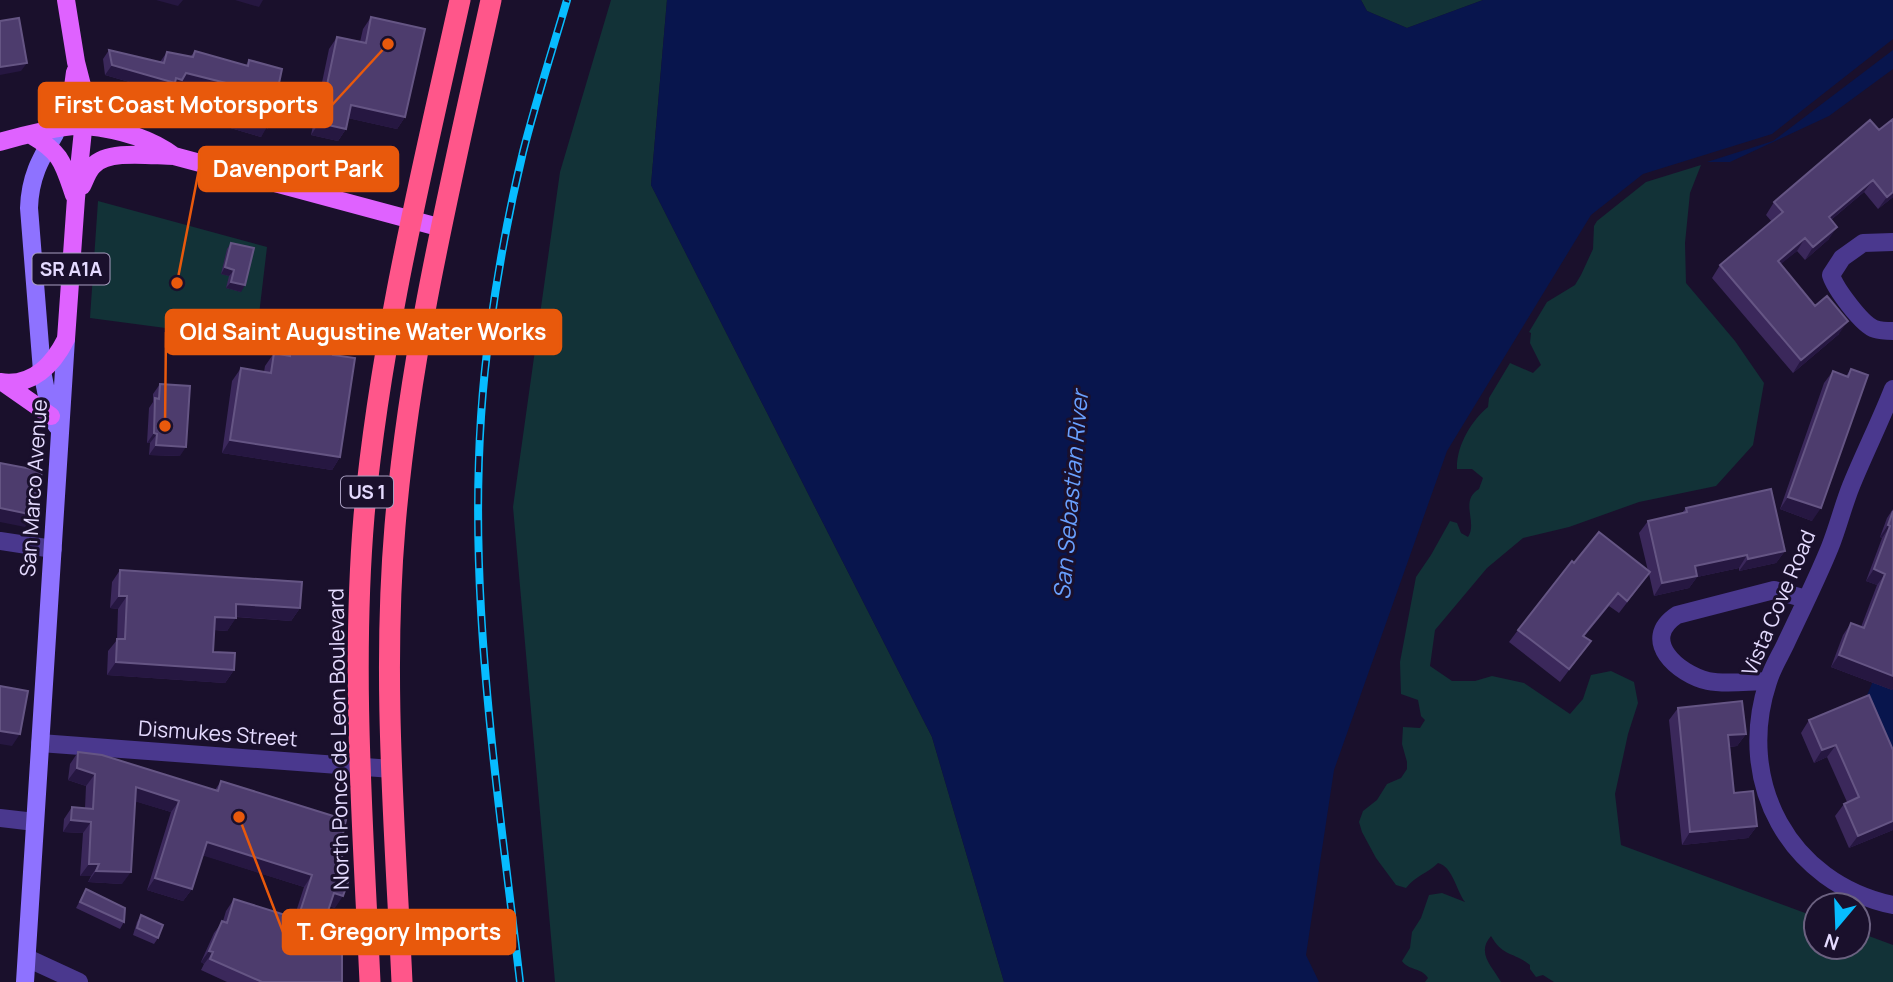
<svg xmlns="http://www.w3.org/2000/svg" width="1893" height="982" font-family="Manrope,sans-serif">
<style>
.green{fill:#123237}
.water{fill:#08154d}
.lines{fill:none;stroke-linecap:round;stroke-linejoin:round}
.street{stroke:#4a388e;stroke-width:18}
.secondary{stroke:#8e72ff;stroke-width:18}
.primary{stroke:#df62ff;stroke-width:18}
.highway{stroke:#ff568a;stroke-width:21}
.rail-casing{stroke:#07bcff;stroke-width:8}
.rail{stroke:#1a102c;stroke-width:5;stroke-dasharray:16;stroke-linecap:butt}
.wall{fill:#3b285b}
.shaded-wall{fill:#261741}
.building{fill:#4d3c6d;stroke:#655584;stroke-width:2}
.labels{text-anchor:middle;stroke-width:6;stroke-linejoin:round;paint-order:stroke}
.shield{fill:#1a102c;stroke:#a89ec0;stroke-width:2}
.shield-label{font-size:19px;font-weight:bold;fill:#e5dbff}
.street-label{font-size:21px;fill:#e5dbff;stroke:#1a102c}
.water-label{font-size:23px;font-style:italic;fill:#69a0ff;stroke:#1a102c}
.leader{fill:none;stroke:#e8590c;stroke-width:2.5}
.callout-dot{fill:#e8590c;stroke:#1a102c;stroke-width:2.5}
.callout{fill:#e8590c;stroke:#e8590c;stroke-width:2.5}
.callout-label{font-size:23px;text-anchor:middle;font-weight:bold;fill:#fff}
</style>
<rect width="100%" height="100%" fill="#1a102c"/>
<path class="green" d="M 611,0 L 667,0 L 651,185 L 932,737 L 1004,982 L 555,982 L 513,507 L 560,172 Z
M 1361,0 L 1483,0 L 1407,28 L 1367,11 Z
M 1701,165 L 1690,193 L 1685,243 L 1686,283 L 1735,341 L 1764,383 L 1753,445 L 1716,486 L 1639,502 L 1569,527 L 1523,538 L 1487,568 L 1435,630 L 1430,666 L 1452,681 L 1475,681 L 1492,676 L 1524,683 L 1570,714 L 1583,699 L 1591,675 L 1611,671 L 1634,682 L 1638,703 L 1628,734 L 1615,794 L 1621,845 L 1816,917 L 1816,947 L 1858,947 L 1858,932 L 1893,945 L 1893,982 L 1554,982 L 1543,975 L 1536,977 L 1530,969 L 1530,965 C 1512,951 1503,957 1491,936 C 1476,953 1492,966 1501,982 L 1425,982 L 1428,978 C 1421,967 1409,971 1402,961 L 1410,948 L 1412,932 L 1421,918 L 1429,895 L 1442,893 L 1465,902 C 1456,890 1453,867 1438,863 C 1428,873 1415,876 1406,888 L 1396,885 L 1376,858 L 1362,832 L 1359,822 L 1363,811 L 1377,800 L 1387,784 L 1401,778 L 1407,769 L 1407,762 L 1402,744 L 1403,727 L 1420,728 L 1425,720 L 1421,716 L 1418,700 L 1401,694 L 1400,662 L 1416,577 L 1431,555 L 1450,521 L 1457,523 L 1461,533 L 1468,537 C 1478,522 1459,501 1479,489 L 1483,478 L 1472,469 L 1457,469 C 1456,446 1472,420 1488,407 L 1489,398 L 1510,363 L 1533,373 L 1541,365 L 1530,343 L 1531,333 L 1529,332 L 1547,302 L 1575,285 L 1581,275 L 1593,249 L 1594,226 L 1597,221 L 1646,182 Z
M 98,201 L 267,247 L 256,340 L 90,318 Z"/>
<path class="water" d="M 667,0 L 1361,0 L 1367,11 L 1407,28 L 1483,0 L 1893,0 L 1893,39 L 1772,134 L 1643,174 L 1591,215 L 1447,451 L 1334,770 L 1306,955 L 1319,982 L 1004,982 L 932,737 L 651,185 Z
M 1893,50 L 1893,69 L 1829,116 L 1730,162 L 1707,162 L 1773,141 Z
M 1893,634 L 1893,779 L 1865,700 Z"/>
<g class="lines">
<path class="street" d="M 1893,242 L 1863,243 L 1842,258 L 1831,275 C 1835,288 1862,325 1875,329 C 1881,331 1888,331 1893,331
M 1893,389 C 1880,422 1864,454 1851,486 C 1843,506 1838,527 1830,547 C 1817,579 1801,611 1786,643 C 1780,656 1772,668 1768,682 C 1735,782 1789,883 1893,905
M 0,541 L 53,549
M 1768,681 C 1749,681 1726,685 1708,681 C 1678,674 1639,640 1677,615 L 1774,590 L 1806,599
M 40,743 L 392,769
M 0,818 L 35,822
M 27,958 L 79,982"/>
<path class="secondary" d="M 55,134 C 40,160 30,177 29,208 L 42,371 L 51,416 L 57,426
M 25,982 L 66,339"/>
<path class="primary" d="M 58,128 L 71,102 L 75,72
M 31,135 C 62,153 63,163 74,195
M 0,142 C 20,136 67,124 86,126 C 116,129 150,138 174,156 L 442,228
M 82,186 C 85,180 88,171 93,166 C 108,149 152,156 174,156
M 0,382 C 32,387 53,365 66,339 L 76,198 L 86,101 L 76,62 L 66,0
M 4,383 L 51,416"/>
<path class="highway" d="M 370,982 C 363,827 351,671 364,516 C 380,341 422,171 460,0
M 402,982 C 395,830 382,678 395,526 C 410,348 453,174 491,0"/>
<defs>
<path id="rail" d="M 520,982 C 495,766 459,546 490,329 C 498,270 509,210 523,152 C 536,101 552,51 567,0"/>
</defs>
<use href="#rail" class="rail-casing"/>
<use href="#rail" class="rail"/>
</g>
<path class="wall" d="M 371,17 L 405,117 L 397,129 L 348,118 L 346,129 L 338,141 L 311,135 L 329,49 L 337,37 L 360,42 L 363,29 Z
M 109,50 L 160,62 L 167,52 L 190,57 L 195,51 L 246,65 L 249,60 L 278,88 L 279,109 L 272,119 L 270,118 L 261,137 L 227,127 L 235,96 L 180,83 L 176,90 L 171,88 L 168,93 L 105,75 L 103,59 Z
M 1893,119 L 1893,197 L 1878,209 L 1864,192 L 1831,220 L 1829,239 L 1805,260 L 1797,251 L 1780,264 L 1839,334 L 1793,373 L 1712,278 L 1720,265 L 1772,222 L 1766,215 L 1774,202 L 1879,130 Z
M 231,243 L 241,292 L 226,288 L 229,276 L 221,274 L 227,249 Z
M 317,340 L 333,355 L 340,457 L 332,470 L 222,453 L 232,381 L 241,368 L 264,372 L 265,366 L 274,353 L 287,355 L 290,351 L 304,353 L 306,350 L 310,350 Z
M 1851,369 L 1812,521 L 1780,509 L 1824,383 L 1833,371 L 1846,376 Z
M 160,384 L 180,456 L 149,455 L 150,443 L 147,443 L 149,408 L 153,402 L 153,394 Z
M 1686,508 L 1785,551 L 1776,563 L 1739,571 L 1739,568 L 1697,577 L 1689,588 L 1654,596 L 1649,574 L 1619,613 L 1609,606 L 1584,636 L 1591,641 L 1560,682 L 1509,642 L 1518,630 L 1574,563 L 1648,571 L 1639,533 L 1648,521 L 1682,513 Z
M 1893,509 L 1893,688 L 1892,690 L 1831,667 L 1843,635 L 1851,623 L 1861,627 L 1877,585 L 1866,581 L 1882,538 L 1880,537 L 1887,518 Z
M 120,570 L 300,608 L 291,621 L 236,617 L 227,631 L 214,630 L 213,652 L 234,670 L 225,683 L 107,675 L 108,651 L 117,640 L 118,609 L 110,608 L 112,582 Z
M 1678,708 L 1746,734 L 1737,746 L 1730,747 L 1734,793 L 1757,826 L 1748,838 L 1682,845 L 1669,720 Z
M 1809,720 L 1893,750 L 1893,830 L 1849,848 L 1835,816 L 1844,804 L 1847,802 L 1827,757 L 1814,763 L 1801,733 Z
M 78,752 L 215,790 L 221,781 L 338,856 L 336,878 L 335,908 L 329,906 L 324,923 L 316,934 L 295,928 L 291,944 L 342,982 L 227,982 L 201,970 L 204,964 L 201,962 L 214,933 L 223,921 L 226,911 L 234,899 L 294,918 L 304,887 L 203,855 L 192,889 L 183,901 L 147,890 L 171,812 L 135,801 L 122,884 L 88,882 L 91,876 L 80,876 L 83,833 L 63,832 L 64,819 L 72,807 L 85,808 L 86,786 L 68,780 L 70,764 Z
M 86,889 L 124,922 L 120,929 L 76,908 Z
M 141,915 L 158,938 L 154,944 L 133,935 L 137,922 Z"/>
<path class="shaded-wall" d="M 156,0 L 183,0 L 178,6 Z
M 235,0 L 263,0 L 259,7 Z
M 27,63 L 21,71 L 0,75 L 0,67 Z
M 112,65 L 176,78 L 186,73 L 242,87 L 235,96 L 180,83 L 176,90 L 171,88 L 168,93 L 105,75 Z
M 351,105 L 405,117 L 397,129 L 343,117 Z
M 273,108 L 279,109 L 272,119 L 266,117 Z
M 234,117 L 267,127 L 261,137 L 227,127 Z
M 319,123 L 346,129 L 338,141 L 311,135 Z
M 1873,180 L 1864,192 L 1820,229 L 1829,217 Z
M 1893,192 L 1893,197 L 1878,209 L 1887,197 Z
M 1837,227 L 1829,239 L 1805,260 L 1813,247 Z
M 1805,238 L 1797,251 L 1769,274 L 1778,261 Z
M 225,267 L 234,270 L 229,276 L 221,274 Z
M 231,282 L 245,285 L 241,292 L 226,288 Z
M 1848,321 L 1839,334 L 1793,373 L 1801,360 Z
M 154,433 L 157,434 L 150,443 L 147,443 Z
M 230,440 L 340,457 L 332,470 L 222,453 Z
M 156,445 L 186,447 L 180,456 L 149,455 Z
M 1788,497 L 1821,508 L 1812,521 L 1780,509 Z
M 0,508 L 34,515 L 25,527 L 0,522 Z
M 1888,525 L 1890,526 L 1882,538 L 1880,537 Z
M 1785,551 L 1776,563 L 1739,571 L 1748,559 Z
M 1747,555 L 1739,568 L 1697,577 L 1689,588 L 1654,596 L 1662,583 L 1695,566 Z
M 1874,569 L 1885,574 L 1877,585 L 1866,581 Z
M 1618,593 L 1609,606 L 1575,648 L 1583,636 Z
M 119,596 L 127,596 L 118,609 L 110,608 Z
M 236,604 L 300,608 L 291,621 L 228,616 Z
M 215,617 L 236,618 L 227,631 L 206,629 Z
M 1839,655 L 1893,676 L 1893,688 L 1892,690 L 1831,667 Z
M 116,662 L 234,670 L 225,683 L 107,675 Z
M 0,731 L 20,734 L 12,746 L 0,744 Z
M 1746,734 L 1737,746 L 1720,748 L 1728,735 Z
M 1836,745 L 1827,757 L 1814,763 L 1822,750 Z
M 77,768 L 95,774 L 86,786 L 68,780 Z
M 136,787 L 179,801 L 171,812 L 127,799 Z
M 71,820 L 91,822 L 83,833 L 63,832 Z
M 1893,821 L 1893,830 L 1849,848 L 1858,836 Z
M 1757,826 L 1748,838 L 1682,845 L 1690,832 Z
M 207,842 L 312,875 L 304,887 L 198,854 Z
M 89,864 L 99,864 L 91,876 L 80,876 Z
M 96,871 L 131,872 L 122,884 L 88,882 Z
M 155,878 L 192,889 L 183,901 L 147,890 Z
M 334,893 L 343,896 L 335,908 L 325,905 Z
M 299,915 L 324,923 L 316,934 L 291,927 Z
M 209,951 L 213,952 L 204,964 L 201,962 Z"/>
<path class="building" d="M 371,17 L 425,29 L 405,117 L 351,105 L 346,129 L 319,123 L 337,37 L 366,43 Z
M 19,18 L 27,63 L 0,67 L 0,21 Z
M 109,50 L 164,63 L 167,52 L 193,57 L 195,51 L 248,66 L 249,60 L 282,69 L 278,88 L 285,90 L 279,109 L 273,108 L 267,127 L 234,117 L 242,87 L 186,73 L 182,80 L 176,78 L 175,83 L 112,65 Z
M 1893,119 L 1893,192 L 1887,197 L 1873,180 L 1829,217 L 1837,227 L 1813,247 L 1805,238 L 1778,261 L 1815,306 L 1827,296 L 1848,321 L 1801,360 L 1720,265 L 1783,212 L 1774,202 L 1870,120 L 1879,130 Z
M 231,243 L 254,248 L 245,285 L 231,282 L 234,270 L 225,267 Z
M 317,340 L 335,343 L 333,355 L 355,358 L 340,457 L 230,440 L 241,368 L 271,373 L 274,353 L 290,356 L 290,351 L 306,353 L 306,350 L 316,351 Z
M 1851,369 L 1868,375 L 1821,508 L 1788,497 L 1833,371 L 1848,377 Z
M 160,384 L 190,386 L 186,447 L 156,445 L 157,434 L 154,433 L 155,398 L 159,399 Z
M 0,463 L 42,471 L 34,515 L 0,508 Z
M 1771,489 L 1785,551 L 1748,559 L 1747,555 L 1695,566 L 1697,576 L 1662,583 L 1648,521 L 1687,512 L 1686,508 Z
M 1893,511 L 1893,676 L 1839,655 L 1851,623 L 1864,628 L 1885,574 L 1874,569 L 1890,526 L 1888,525 Z
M 1599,532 L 1650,572 L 1627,601 L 1618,593 L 1583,636 L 1591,641 L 1569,669 L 1518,630 L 1572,561 L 1574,563 Z
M 120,570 L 302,582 L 300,608 L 236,604 L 236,618 L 215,617 L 213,652 L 235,653 L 234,670 L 116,662 L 117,639 L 125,639 L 127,596 L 119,596 Z
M 0,686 L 28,691 L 20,734 L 0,731 Z
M 1869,695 L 1893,750 L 1893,821 L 1858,836 L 1844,804 L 1859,797 L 1836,745 L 1822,750 L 1809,720 Z
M 1742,701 L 1746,734 L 1728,735 L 1734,793 L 1753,791 L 1757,826 L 1690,832 L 1678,708 Z
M 78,752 L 102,755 L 218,791 L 221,781 L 346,820 L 338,856 L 342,857 L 336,878 L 348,882 L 343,896 L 334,893 L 324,923 L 299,915 L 312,875 L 207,842 L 192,889 L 155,878 L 179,801 L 136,787 L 131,872 L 96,871 L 99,864 L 89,864 L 91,822 L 71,820 L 72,807 L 93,809 L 95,774 L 77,768 Z
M 86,889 L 125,908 L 124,922 L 80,902 Z
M 234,899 L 298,919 L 291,944 L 310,953 L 342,952 L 342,982 L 262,982 L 210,959 L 213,952 L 209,951 L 222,921 L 227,923 Z
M 141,915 L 163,925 L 158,938 L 137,928 Z"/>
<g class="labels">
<g class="shield">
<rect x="32.5" y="253.5" width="77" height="31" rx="5"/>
<rect x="341" y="476.5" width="52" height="31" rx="5"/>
</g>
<g class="shield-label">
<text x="71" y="276">SR A1A</text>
<text x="367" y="499">US 1</text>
</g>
<g class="street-label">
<text transform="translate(34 488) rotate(-86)" y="7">San Marco Avenue</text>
<text transform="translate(1779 603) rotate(-67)" y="7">Vista Cove Road</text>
<text transform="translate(218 734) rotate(4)" y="7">Dismukes Street</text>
<text transform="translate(339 739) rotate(-91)" y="7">North Ponce de Leon Boulevard</text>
</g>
<g class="water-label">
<text transform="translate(1071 495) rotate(-85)" y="8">San Sebastian River</text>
</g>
</g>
<path class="leader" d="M388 44L332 105M177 283L199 169M165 426L166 332M239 817L283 932"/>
<g class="callout-dot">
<circle cx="388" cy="44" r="7"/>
<circle cx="177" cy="283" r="7"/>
<circle cx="165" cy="426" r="7"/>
<circle cx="239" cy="817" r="7"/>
</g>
<g class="callout">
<rect x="39" y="83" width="293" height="44" rx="7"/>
<rect x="199" y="147" width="199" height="44" rx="7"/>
<rect x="166" y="310" width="395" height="44" rx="7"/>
<rect x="283" y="910" width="232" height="44" rx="7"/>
</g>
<g class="callout-label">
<text x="186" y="113">First Coast Motorsports</text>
<text x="298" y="177">Davenport Park</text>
<text x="363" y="340">Old Saint Augustine Water Works</text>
<text x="399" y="940">T. Gregory Imports</text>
</g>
<g transform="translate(1837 926) rotate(199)"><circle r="33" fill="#1a102c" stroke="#6b6180" stroke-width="2"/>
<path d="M0-5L12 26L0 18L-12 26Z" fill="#07bcff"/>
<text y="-10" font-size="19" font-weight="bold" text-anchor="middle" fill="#e5dbff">N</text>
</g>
</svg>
